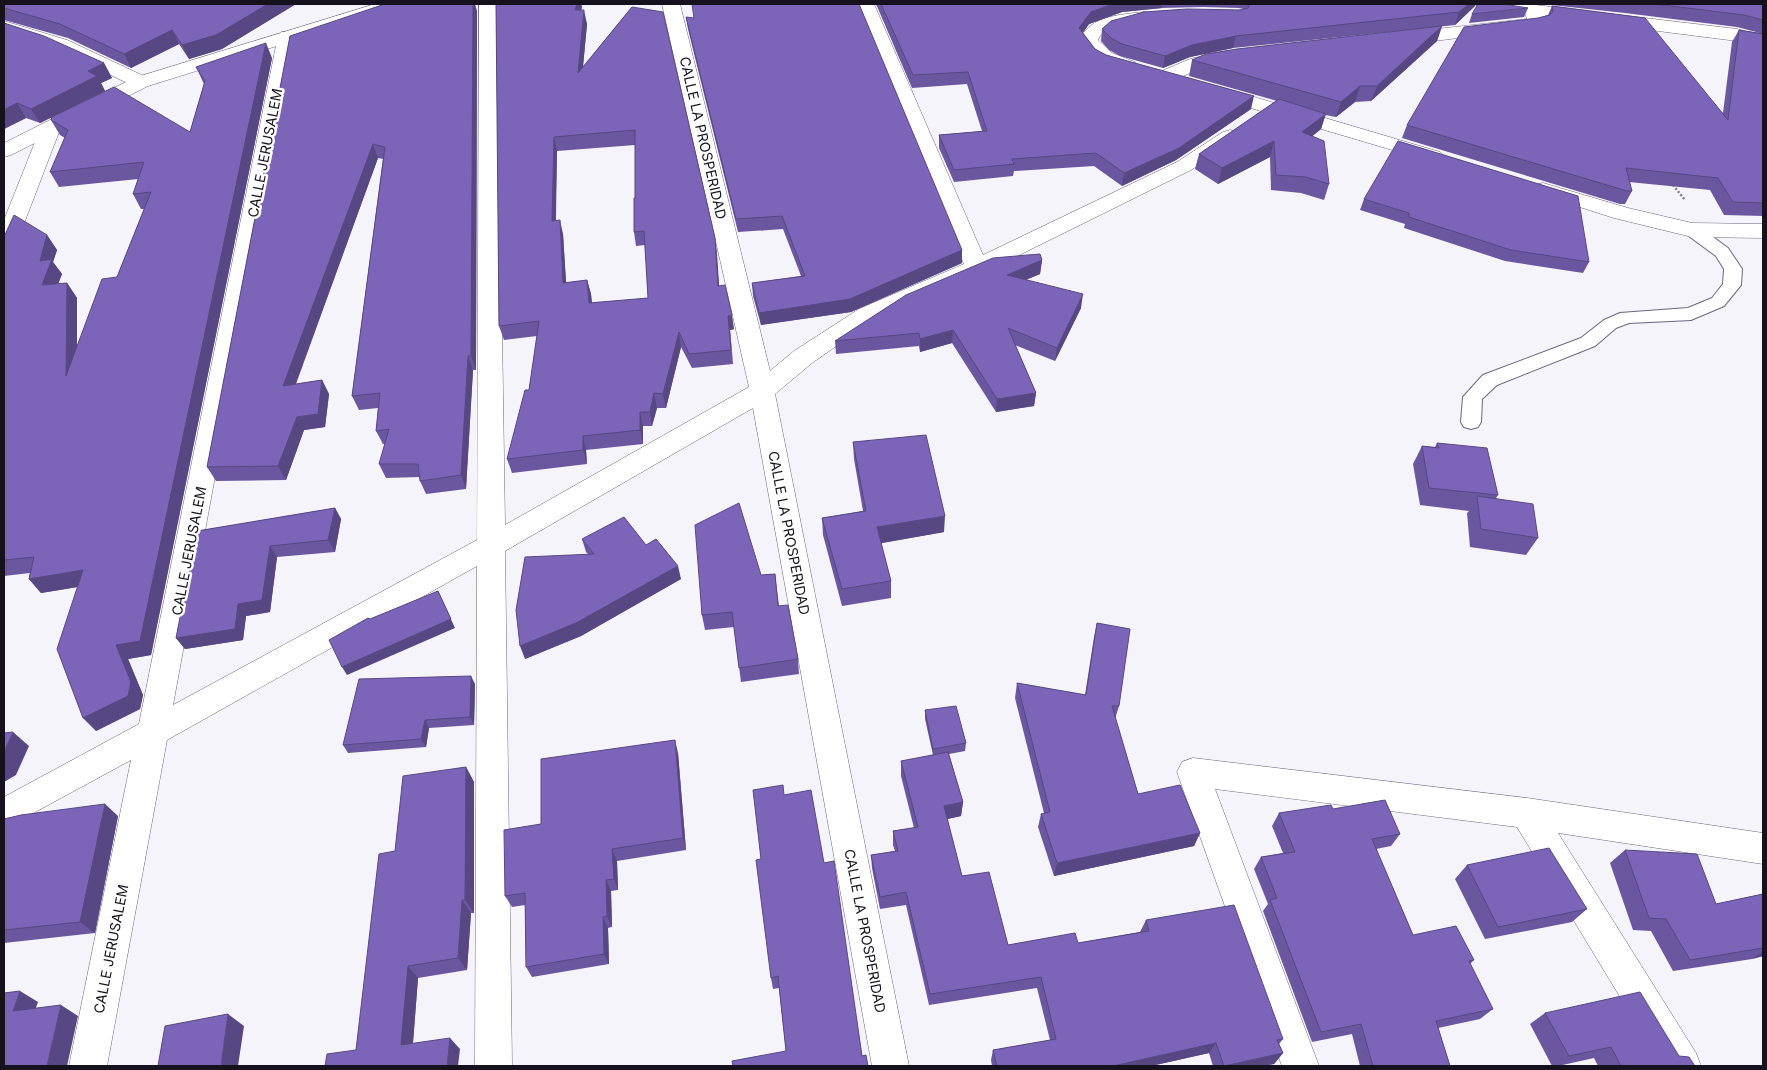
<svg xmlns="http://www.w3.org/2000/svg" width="1767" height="1070" font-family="Inter,sans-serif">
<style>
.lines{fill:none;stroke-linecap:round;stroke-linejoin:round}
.service-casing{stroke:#6c6583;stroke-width:2}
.minor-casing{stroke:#6c6583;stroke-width:1}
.tertiary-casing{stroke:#6c6583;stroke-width:1}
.path{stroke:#828089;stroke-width:2.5;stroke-dasharray:2 2;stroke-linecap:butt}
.service{fill:#fff;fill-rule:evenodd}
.minor{fill:#fff;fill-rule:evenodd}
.tertiary{fill:#fff;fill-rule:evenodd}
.wall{fill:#6b579f;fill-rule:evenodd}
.shaded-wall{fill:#574782}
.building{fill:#7c65b9;stroke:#574782;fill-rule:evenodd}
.labels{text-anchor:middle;stroke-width:5;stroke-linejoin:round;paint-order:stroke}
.street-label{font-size:14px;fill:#15121e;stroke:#fff}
</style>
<rect width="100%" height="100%" fill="#f5f4fb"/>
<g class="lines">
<defs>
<path id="service" d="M 1692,225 L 1698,226 L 1728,248 L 1742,269 L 1741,285 L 1724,306 L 1691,320 L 1629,323 L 1616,328 L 1595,346 L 1497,385 L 1482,399 L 1481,422 L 1478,427 L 1471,429 L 1464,427 L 1461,422 L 1463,397 L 1483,375 L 1581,338 L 1604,320 L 1620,313 L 1688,308 L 1712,298 L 1723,284 L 1724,269 L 1716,256 L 1686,234 L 1684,230 L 1686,226 Z"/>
<path id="minor" d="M 479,4 L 497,4 L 505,525 L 749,387 L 662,4 L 680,4 L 770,371 L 794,351 L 859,309 L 964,264 L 856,4 L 874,4 L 983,255 L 1177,162 L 1223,132 L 1230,130 L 1237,132 L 1240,136 L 1237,140 L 1191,170 L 985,272 L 875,319 L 812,363 L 775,394 L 909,1066 L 872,1066 L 753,408 L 505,551 L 512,1066 L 475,1066 L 477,566 L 167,740 L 107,1066 L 69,1066 L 131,760 L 4,829 L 4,797 L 139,724 L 278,36 L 281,32 L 293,32 L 296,36 L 173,705 L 477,540 Z
M 1533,5 L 1539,6 L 1546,22 L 1543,26 L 1532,29 L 1401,45 L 1394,43 L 1392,39 L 1394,35 L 1401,33 L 1527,19 L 1524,10 L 1527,6 Z
M 1144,12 L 1150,13 L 1153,17 L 1150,21 C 1134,25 1105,22 1098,40 L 1112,53 L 1135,62 L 1137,66 L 1135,70 C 1114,75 1090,58 1079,41 C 1090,15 1120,15 1144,12 Z
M 4,21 L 67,40 L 148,78 L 151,82 L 148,86 L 134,86 L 53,48 L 4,32 Z
M 1227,51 L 1234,53 L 1236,57 L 1234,61 L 1202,68 L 1171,81 L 1157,81 L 1154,77 L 1157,73 L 1190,59 Z
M 1217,86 L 1440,152 L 1443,156 L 1440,160 L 1433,162 L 1426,160 L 1210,96 L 1207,92 L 1210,88 Z
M 51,121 L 58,123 L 61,127 L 15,247 L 12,252 L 4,254 L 4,220 L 41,127 L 44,123 Z
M 1543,183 L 1628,208 L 1692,223 L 1763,224 L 1763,238 L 1692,237 L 1614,218 L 1536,193 L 1532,189 L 1536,185 Z
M 1193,758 L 1527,798 L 1763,833 L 1763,864 L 1558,833 L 1696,1053 L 1701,1066 L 1662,1066 L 1517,827 L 1215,789 L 1319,1066 L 1282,1066 L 1177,772 L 1182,762 Z"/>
<path id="tertiary" d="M 375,4 L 402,4 L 399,8 L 148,86 L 11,155 L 4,157 L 4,143 L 134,78 Z
M 1476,4 L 1527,4 L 1737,29 L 1763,36 L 1763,46 L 1737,41 L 1485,9 L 1479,8 Z"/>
</defs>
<use href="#service" class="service-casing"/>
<use href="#minor" class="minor-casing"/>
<use href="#tertiary" class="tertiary-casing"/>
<path class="path" d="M 1673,185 L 1685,200"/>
<use href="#service" class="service"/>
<use href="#minor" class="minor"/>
<use href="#tertiary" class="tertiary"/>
</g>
<path class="wall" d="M 4,4 L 296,4 L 222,49 L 189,59 L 179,44 L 131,68 L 68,38 L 4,20 Z
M 496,4 L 581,4 L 582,7 L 581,10 L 587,24 L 583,67 L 632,7 L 715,238 L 719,286 L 734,329 L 730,330 L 733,364 L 692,368 L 681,347 L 666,408 L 657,408 L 652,426 L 643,426 L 643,444 L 586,450 L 587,464 L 512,473 L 507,459 L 529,390 L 537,336 L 504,340 L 499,326 ZM 635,145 L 635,198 L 634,232 L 636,246 L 645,245 L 648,298 L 592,303 L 591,294 L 587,280 L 566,283 L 563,234 L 556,220 L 557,151 Z
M 876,4 L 1476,4 L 1475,6 L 1455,25 L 1233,48 L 1190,57 L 1163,68 L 1120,56 L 1109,50 L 1101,41 L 1102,29 L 1244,9 L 1238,8 L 1203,7 L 1162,8 L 1122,12 L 1089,24 L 1083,33 L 1095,49 L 1106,55 L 1251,109 L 1176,160 L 1122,186 L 1094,166 L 1014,171 L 1013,176 L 954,182 L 939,148 L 939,135 L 982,131 L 967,84 L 912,88 Z
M 1542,4 L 1763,4 L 1763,216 L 1724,215 L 1710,190 L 1629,182 L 1632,191 L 1625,204 L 1620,204 L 1402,138 L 1407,125 L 1538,18 L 1548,15 L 1552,6 L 1723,113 L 1732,42 L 1739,30 L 1760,33 L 1737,27 L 1625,13 Z
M 1528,8 L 1524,17 L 1469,23 L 1472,14 Z
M 477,11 L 476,370 L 473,370 L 466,489 L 426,494 L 420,481 L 420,477 L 386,478 L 379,464 L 385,444 L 383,444 L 376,431 L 378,408 L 359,410 L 352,396 L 383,159 L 378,158 L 296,384 L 322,380 L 329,394 L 325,427 L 304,430 L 286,480 L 216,481 L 207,467 L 290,36 Z
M 686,17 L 962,250 L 962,263 L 851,312 L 761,325 L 753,296 L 752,283 L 801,276 L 783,229 L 738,232 L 688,29 Z
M 4,23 L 104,63 L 112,78 L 101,83 L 105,91 L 40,123 L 26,118 L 4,129 Z
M 1442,26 L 1437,41 L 1371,101 L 1355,102 L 1336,117 L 1325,115 L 1321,129 L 1312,136 L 1329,184 L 1324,200 L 1301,193 L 1271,190 L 1270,157 L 1218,184 L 1195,169 L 1199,154 L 1277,101 L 1189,76 L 1192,60 Z
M 272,58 L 151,655 L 128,659 L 143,695 L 140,709 L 96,731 L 78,587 L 41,593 L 29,579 L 30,573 L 4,576 L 4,237 L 47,235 L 57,250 L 53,262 L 62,274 L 58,284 L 67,283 L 77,298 L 77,347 L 117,277 L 144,209 L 141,209 L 133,194 L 138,179 L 59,187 L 50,172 L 65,138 L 60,135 L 51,120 L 190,132 L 204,84 L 196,67 Z
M 1364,199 L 1589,262 L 1583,273 L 1505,261 L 1404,228 L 1405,224 L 1360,210 Z
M 1042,260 L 1040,274 L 1026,280 L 1081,308 L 1055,361 L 1015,345 L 1036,393 L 1034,406 L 996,412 L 952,343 L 920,352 L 919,346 L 836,354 L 835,341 Z
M 853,442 L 944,532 L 881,543 L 891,581 L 891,598 L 842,606 L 823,535 L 822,518 L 863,511 L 854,459 Z
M 1437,443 L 1498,495 L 1496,498 L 1538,538 L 1526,555 L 1470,547 L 1467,513 L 1469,511 L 1420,505 L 1413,464 L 1422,446 L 1435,447 Z
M 335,508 L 341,519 L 335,552 L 277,557 L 270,612 L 246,616 L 243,640 L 185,649 L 176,638 L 197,531 Z
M 582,539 L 646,545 L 681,579 L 581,636 L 525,659 L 588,554 L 586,552 Z
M 775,574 L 779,606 L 798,659 L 799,674 L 741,682 L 734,627 L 705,630 L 702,615 L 761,575 Z
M 1097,623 L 1119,706 L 1115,719 L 1138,794 L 1200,833 L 1194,846 L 1054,876 L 1038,827 L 1041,814 L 1044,813 L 1015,698 L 1017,683 L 1085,695 L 1094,637 Z
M 475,684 L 474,725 L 429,728 L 426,747 L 348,753 L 343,745 Z
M 925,710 L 966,743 L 965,751 L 949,754 L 963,802 L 961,816 L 947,819 L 962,876 L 1008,945 L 1078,943 L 1140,932 L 1146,920 L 1283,1039 L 1279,1044 L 1283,1053 L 1274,1064 L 1263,1066 L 1213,1066 L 1209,1053 L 1151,1066 L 992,1066 L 991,1060 L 993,1050 L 1050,1040 L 1037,988 L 929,1005 L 906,905 L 880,909 L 872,868 L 871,855 L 895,851 L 893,845 L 893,831 L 914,828 L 901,776 L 901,761 L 933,755 L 925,719 Z
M 678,753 L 686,850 L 617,861 L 618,890 L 611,891 L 612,927 L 608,928 L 609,964 L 532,977 L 526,967 L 525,905 L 512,907 L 505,896 Z
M 466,767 L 474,782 L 474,913 L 471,913 L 467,970 L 418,978 L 413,1043 L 460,1049 L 356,1050 L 395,851 Z
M 784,795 L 824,863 L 862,1056 L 786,1051 L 779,988 L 773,989 L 771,978 L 761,859 Z
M 1333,809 L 1400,834 L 1391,846 L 1376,849 L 1413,935 L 1474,960 L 1470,964 L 1493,1009 L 1480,1019 L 1438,1028 L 1450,1066 L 1360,1066 L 1352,1034 L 1312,1042 L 1263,911 L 1268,904 L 1254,869 L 1261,857 L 1283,853 L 1272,826 L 1279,813 Z
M 118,816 L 95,933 L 4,943 L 4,819 Z
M 1625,850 L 1716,904 L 1763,894 L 1763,956 L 1752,959 L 1673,971 L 1651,931 L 1633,930 L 1610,863 Z
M 1467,865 L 1587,909 L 1572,922 L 1485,939 L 1455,879 Z
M 1545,1013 L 1679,1056 L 1695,1066 L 1598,1066 L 1594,1058 L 1558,1066 L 1552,1066 L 1530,1024 Z"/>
<path class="shaded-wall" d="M 268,4 L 296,4 L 222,49 L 189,59 L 182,45 Z
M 473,4 L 475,4 L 477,11 L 476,370 L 471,356 Z
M 577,4 L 581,4 L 582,7 L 578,24 L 575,10 Z
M 1113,4 L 1162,4 L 1162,8 L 1122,12 L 1089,24 L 1077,40 L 1079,28 L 1091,12 Z
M 1469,4 L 1476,4 L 1475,6 L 1455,25 L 1459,12 Z
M 584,10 L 587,24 L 581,87 L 578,73 Z
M 1442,26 L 1437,41 L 1371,101 L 1377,86 Z
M 172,30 L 179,44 L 131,68 L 124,54 Z
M 1236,36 L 1233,48 L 1190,57 L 1163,68 L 1165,56 L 1192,45 Z
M 266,43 L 272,58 L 151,655 L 128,659 L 143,695 L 140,709 L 96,731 L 83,718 L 116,645 Z
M 104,63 L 112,78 L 101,83 L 105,91 L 40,123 L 31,109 L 88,71 Z
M 1360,86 L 1355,102 L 1336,117 L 1341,102 Z
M 1254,96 L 1251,109 L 1176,160 L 1122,186 L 1124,173 Z
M 17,103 L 26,118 L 4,129 L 4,110 Z
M 1326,114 L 1321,129 L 1298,148 L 1302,132 Z
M 554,137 L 557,151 L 555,235 L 552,221 Z
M 1274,141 L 1270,157 L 1218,184 L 1222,168 Z
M 373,144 L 378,158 L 290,399 L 283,386 Z
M 560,220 L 563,234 L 567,297 L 563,283 Z
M 47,235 L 57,250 L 53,262 L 62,274 L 52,300 L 42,285 L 40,261 Z
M 715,238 L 717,253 L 720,300 L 718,286 Z
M 962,250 L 962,263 L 851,312 L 761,325 L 759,313 Z
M 1042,260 L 1040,274 L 1005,288 L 1007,275 Z
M 587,280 L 591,294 L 593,318 L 589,303 Z
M 67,283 L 77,298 L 77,391 L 66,376 Z
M 1083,294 L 1081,308 L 1055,361 L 1057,348 Z
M 732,315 L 734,329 L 730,330 L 733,364 L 728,316 Z
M 953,330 L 952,343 L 920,352 L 920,339 Z
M 679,332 L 681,347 L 666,408 L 663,394 Z
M 468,356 L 473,370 L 466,489 L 461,475 Z
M 322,380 L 329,394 L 325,427 L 304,430 L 286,480 L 278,466 L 297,417 Z
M 654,393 L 657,408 L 652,426 L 650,412 Z
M 1036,393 L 1034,406 L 996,412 L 997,399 Z
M 640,412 L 643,426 L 643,444 L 640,430 Z
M 583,436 L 586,450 L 587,464 L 583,450 Z
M 335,508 L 341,519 L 335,552 L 328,540 Z
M 945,516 L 944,532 L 877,544 L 877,527 Z
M 270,546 L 277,557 L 270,612 L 246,616 L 243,640 L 185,649 L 176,638 L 238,604 Z
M 678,566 L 681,579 L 581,636 L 525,659 L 520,646 Z
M 83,570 L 95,584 L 41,593 L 29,579 Z
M 438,591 L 455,628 L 347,675 L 342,667 Z
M 471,676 L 475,684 L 474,725 L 470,717 Z
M 425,720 L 429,728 L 426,747 L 421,739 Z
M 13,732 L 29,746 L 16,775 L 4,782 L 4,752 Z
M 675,740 L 678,753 L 686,850 L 683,838 Z
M 466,767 L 474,782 L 474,913 L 465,900 Z
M 963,802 L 961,816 L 943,820 L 944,806 Z
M 105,804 L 118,816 L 95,933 L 80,922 Z
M 1200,833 L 1194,846 L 1054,876 L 1057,863 Z
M 612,849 L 617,861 L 618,890 L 614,879 Z
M 606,880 L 611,891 L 612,927 L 607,916 Z
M 462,900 L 471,913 L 467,970 L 458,958 Z
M 603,917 L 608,928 L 609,964 L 604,954 Z
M 1763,952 L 1763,956 L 1752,959 Z
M 408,966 L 418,978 L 412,1055 L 401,1045 Z
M 20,991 L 38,1002 L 31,1022 L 13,1011 Z
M 61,1005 L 78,1016 L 67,1066 L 47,1066 Z
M 228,1014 L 244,1026 L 238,1066 L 221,1066 Z
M 450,1038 L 460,1049 L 458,1066 L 447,1066 Z
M 1216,1043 L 1209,1053 L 1151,1066 L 1113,1066 Z
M 1283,1053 L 1274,1064 L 1263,1066 L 1226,1066 Z"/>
<path class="building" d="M 4,4 L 268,4 L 216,35 L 182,45 L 172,30 L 124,54 L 60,24 L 4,8 Z
M 385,4 L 473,4 L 471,356 L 468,356 L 461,475 L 420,481 L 418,464 L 379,464 L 389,429 L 376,431 L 380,393 L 352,396 L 385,147 L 373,144 L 283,386 L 322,380 L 318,414 L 297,417 L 278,466 L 207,467 L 290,36 Z
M 496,4 L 577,4 L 575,10 L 584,10 L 578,73 L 632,7 L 663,12 L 715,238 L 718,286 L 725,285 L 732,315 L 728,316 L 731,350 L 689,354 L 679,332 L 663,394 L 654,393 L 650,412 L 640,412 L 640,430 L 583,436 L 583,450 L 507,459 L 525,390 L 529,390 L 539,321 L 499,326 ZM 635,130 L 635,198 L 634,198 L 634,232 L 644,231 L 648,298 L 589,303 L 587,280 L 563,283 L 560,220 L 552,221 L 554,137 Z
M 692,4 L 859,4 L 962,250 L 850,299 L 759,313 L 752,283 L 805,276 L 782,216 L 736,219 L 686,17 L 694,18 Z
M 881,4 L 1113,4 L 1091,12 L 1079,28 L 1095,49 L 1106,55 L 1254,96 L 1179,148 L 1124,173 L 1096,153 L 1012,159 L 1014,164 L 954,170 L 939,135 L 987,131 L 968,72 L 913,75 Z
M 1250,4 L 1469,4 L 1459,12 L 1236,36 L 1192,45 L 1165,56 L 1122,44 L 1111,38 L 1102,29 L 1111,21 L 1144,12 L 1187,9 L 1241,10 L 1248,8 Z
M 1478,4 L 1503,4 L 1528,8 L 1472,14 Z
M 1655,4 L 1763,4 L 1763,20 L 1744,15 Z
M 1552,6 L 1645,18 L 1728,120 L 1739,30 L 1763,34 L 1763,203 L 1733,202 L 1718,178 L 1626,168 L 1632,191 L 1627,191 L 1407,125 L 1464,27 L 1538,18 L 1550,15 L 1553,11 Z
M 4,23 L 44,36 L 104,63 L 88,71 L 97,76 L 31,109 L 17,103 L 4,110 Z
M 1442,26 L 1377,86 L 1360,86 L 1341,102 L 1192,60 L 1206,54 L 1237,49 Z
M 266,43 L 140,641 L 116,645 L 131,682 L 128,696 L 83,718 L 57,649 L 83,570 L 29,579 L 34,557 L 4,560 L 4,237 L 14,215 L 47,235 L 40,261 L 52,259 L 42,285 L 67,283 L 66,376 L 102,279 L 117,277 L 151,192 L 133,194 L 144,162 L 50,172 L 68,130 L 51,120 L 52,117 L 114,87 L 190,132 L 205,81 L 196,67 Z
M 1279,99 L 1326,114 L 1302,132 L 1324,141 L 1329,184 L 1306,177 L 1276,175 L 1274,141 L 1222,168 L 1199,154 Z
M 1398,141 L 1578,196 L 1589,262 L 1511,250 L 1409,217 L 1409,213 L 1364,199 Z
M 1040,254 L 1042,260 L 1007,275 L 1083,294 L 1057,348 L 1008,328 L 1036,393 L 997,399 L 953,330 L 920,339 L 919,333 L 835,341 L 906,295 L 993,258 Z
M 926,435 L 945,516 L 877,527 L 891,581 L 842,589 L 822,518 L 866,511 L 853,442 Z
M 1437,443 L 1487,448 L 1498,495 L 1429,488 L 1422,446 L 1439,448 Z
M 1477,496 L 1533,504 L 1538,538 L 1481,529 Z
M 739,503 L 761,575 L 775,574 L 778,606 L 788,605 L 798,659 L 739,668 L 732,612 L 702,615 L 695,525 Z
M 335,508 L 328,540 L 270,546 L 262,600 L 238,604 L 235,629 L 176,638 L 197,531 Z
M 624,517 L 646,545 L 656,539 L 678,566 L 576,623 L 520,646 L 516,610 L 525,557 L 594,554 L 582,539 Z
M 438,591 L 451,619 L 342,667 L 329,640 L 368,618 L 370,619 Z
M 1097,623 L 1130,629 L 1119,706 L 1112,706 L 1138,794 L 1180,785 L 1200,833 L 1057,863 L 1041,814 L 1050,812 L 1017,683 L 1086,695 Z
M 471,676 L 470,717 L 425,720 L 421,739 L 343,745 L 359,679 Z
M 956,706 L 966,743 L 933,749 L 925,710 Z
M 13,732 L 4,752 L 4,733 Z
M 675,740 L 683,838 L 612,849 L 614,879 L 606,880 L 607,916 L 603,917 L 604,954 L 526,967 L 525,893 L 505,896 L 504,830 L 541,824 L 541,759 Z
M 948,752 L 963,802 L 944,806 L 962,876 L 989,872 L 1008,945 L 1075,933 L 1078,943 L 1149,931 L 1146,920 L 1234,905 L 1283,1039 L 1277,1040 L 1283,1053 L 1224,1066 L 1216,1043 L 1113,1066 L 997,1066 L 993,1050 L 1056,1039 L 1041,977 L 930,994 L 906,892 L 880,897 L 871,855 L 898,851 L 893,831 L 918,827 L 901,761 Z
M 466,767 L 465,900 L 462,900 L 458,958 L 408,966 L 401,1045 L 450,1038 L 447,1066 L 325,1066 L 327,1054 L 356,1050 L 379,854 L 395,851 L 403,776 Z
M 783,785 L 784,795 L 811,790 L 824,863 L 834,861 L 862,1056 L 866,1055 L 868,1066 L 733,1066 L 732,1061 L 786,1051 L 778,976 L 771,978 L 756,860 L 761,859 L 753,790 Z
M 1385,800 L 1400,834 L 1372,839 L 1413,935 L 1456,926 L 1474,960 L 1469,961 L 1493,1009 L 1436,1021 L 1450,1066 L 1373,1066 L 1361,1024 L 1321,1032 L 1270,900 L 1277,898 L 1261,857 L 1295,852 L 1279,813 L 1331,805 L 1333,809 Z
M 105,804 L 80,922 L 4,930 L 4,819 L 21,815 Z
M 1549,848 L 1587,909 L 1498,927 L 1467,865 Z
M 1625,850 L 1697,854 L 1716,904 L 1763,894 L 1763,948 L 1690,960 L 1666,919 L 1649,918 Z
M 20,991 L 13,1011 L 61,1005 L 47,1066 L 4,1066 L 4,993 Z
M 1640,992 L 1679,1056 L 1689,1057 L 1695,1066 L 1621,1066 L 1611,1047 L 1569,1056 L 1545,1013 Z
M 228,1014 L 221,1066 L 158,1066 L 165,1026 Z"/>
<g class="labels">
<g class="street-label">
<text transform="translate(703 138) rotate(77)" y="5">CALLE LA PROSPERIDAD</text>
<text transform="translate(265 153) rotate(-79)" y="5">CALLE JERUSALEM</text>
<text transform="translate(789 533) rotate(79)" y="5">CALLE LA PROSPERIDAD</text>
<text transform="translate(189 551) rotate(-79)" y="5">CALLE JERUSALEM</text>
<text transform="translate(865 931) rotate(79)" y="5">CALLE LA PROSPERIDAD</text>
<text transform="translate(111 949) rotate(-79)" y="5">CALLE JERUSALEM</text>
</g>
</g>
<rect width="1767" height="1070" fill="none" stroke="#15121e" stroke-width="10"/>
</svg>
